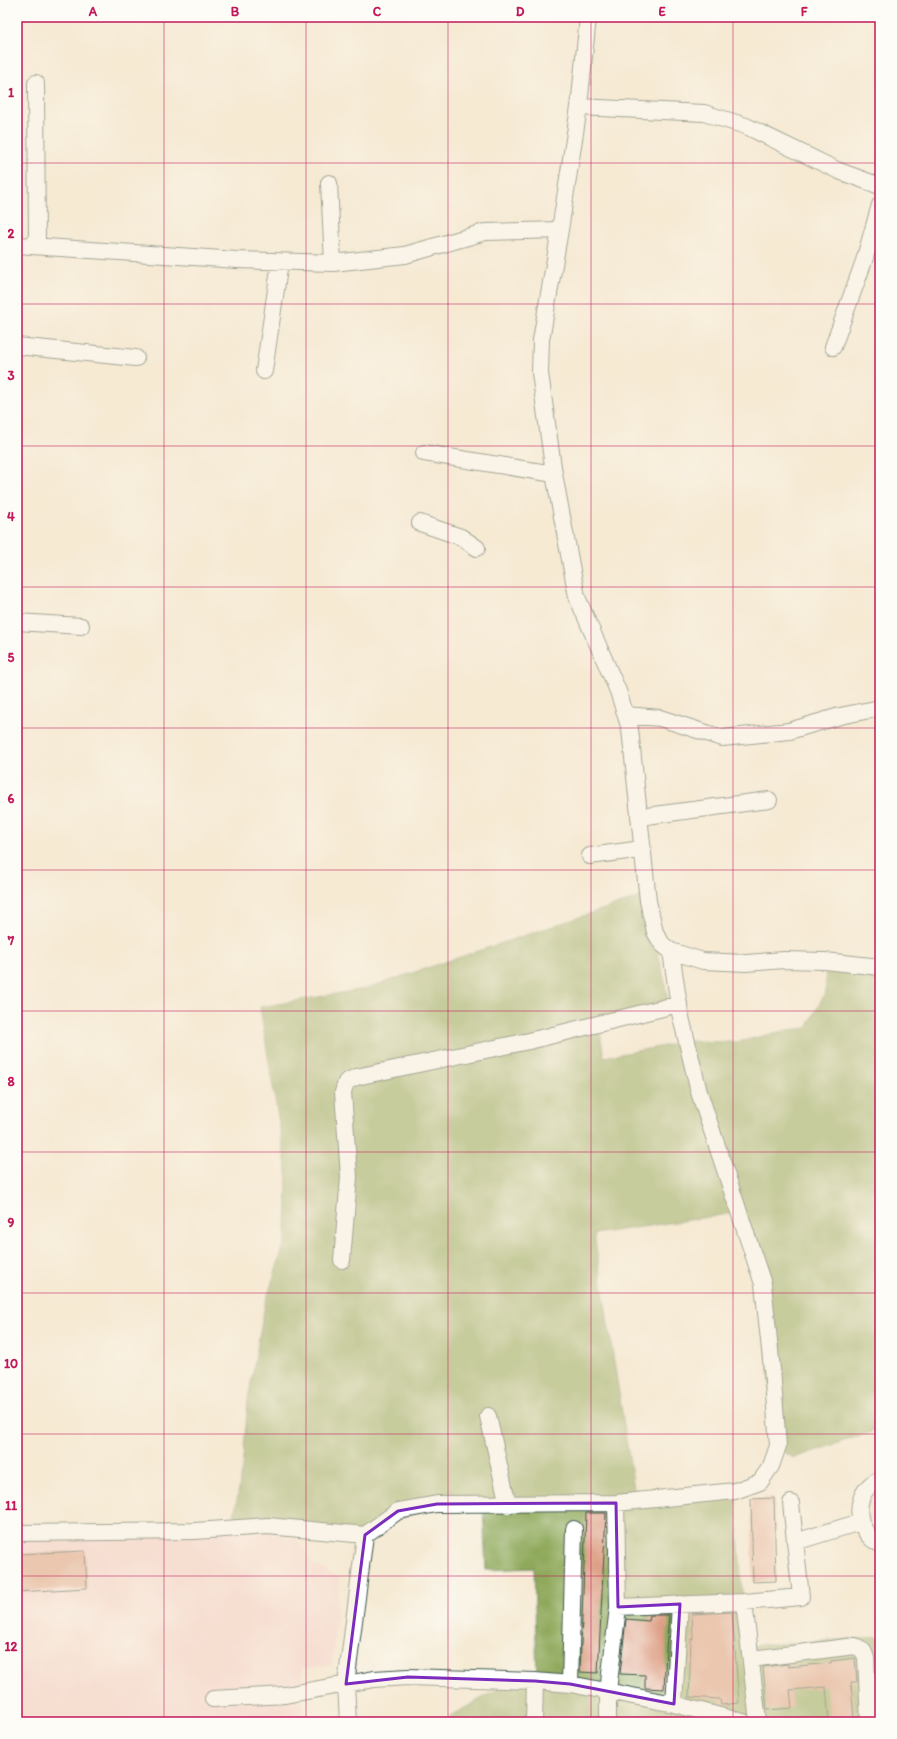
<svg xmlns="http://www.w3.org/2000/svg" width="897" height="1739" font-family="Itim,sans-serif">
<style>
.built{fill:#f7d0cf}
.forest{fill:#8fa95b;stroke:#577348}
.building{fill:#dd9d83}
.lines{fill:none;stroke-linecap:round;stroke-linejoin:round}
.minor-casing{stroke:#3f574c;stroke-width:18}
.minor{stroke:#fff;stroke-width:16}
.marked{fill:none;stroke:#7b2cbf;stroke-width:3;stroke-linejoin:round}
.grid{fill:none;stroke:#c2185b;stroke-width:1;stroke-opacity:0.55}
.neatline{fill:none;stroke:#c2185b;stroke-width:1.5}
.grid-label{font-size:13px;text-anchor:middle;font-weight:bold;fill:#c2185b}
</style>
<rect width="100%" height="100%" fill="#fdfcf7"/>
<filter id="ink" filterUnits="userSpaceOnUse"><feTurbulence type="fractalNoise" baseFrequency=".025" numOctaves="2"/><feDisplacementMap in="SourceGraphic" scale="8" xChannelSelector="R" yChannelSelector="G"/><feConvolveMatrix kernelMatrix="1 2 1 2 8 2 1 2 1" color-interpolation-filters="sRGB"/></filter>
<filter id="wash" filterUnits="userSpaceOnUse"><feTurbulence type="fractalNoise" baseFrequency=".012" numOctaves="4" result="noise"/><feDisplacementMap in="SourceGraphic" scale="16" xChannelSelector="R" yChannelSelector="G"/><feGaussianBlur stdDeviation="0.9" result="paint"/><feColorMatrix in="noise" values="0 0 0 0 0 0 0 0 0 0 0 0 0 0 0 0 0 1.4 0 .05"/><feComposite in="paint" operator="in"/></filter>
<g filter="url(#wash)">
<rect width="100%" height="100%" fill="#f5ead3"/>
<path class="built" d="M 268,1526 L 298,1540 L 313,1564 L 340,1578 L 332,1666 L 302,1668 L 304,1722 L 17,1722 L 17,1533 Z"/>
<path class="forest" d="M 643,896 L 662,968 L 668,1000 L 598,1020 L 604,1057 L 691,1041 L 738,1042 L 787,1030 L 807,1028 L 826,991 L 825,961 L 880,967 L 880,1429 L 794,1458 L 775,1447 L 762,1284 L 736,1213 L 594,1234 L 636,1501 L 735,1491 L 746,1646 L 880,1637 L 880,1722 L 449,1722 L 449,1717 L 508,1683 L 537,1680 L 534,1568 L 486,1570 L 483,1503 L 437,1504 L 362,1533 L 232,1529 L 242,1470 L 248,1400 L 265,1304 L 286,1239 L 287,1172 L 260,1007 L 364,989 Z"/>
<g id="blocks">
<path class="building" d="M 774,1498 L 776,1581 L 753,1582 L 751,1499 Z
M 586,1513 L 606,1513 L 598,1673 L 580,1672 Z
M 85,1551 L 87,1588 L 17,1592 L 17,1554 Z
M 732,1612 L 739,1703 L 721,1705 L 720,1699 L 689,1697 L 691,1639 L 693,1639 L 692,1614 Z
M 650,1615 L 669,1615 L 666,1649 L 664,1689 L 645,1688 L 645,1675 L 620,1674 L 626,1619 L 649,1621 Z
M 855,1658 L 857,1682 L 851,1682 L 854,1722 L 829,1722 L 826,1687 L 790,1690 L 792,1708 L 767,1710 L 763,1667 L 788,1664 L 788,1667 L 831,1663 L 831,1661 Z"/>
</g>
</g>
<g filter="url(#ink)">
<use href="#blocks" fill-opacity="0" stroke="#3f574c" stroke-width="1"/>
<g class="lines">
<defs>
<path id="minor" d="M 36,83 L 37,246
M 579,107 L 588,17
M 329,183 L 333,263
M 880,186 L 839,171 L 746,126 L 704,113 L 579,107 L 560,230 L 541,340 L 540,373 L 554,474 L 577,597 L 618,691 L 630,729 L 648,901 L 655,932 L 662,944 L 671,951 L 703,961 L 746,963 L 784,960 L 825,961 L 880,967
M 17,245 L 237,260 L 333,263 L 405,255 L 485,232 L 560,230
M 17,346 L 136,358
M 833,347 L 864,261 L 880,205
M 264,371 L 280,262
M 424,453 L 554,474
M 420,523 L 461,537 L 477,548
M 17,622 L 81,626
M 626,715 L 660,718 L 722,738 L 789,731 L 840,716 L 880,708
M 639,817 L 769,800
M 590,856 L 642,849
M 342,1260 L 349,1177 L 343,1092 L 346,1082 L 356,1077 L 529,1041 L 679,1004
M 488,1416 L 508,1505
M 880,1479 C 851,1491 854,1532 880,1544
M 17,1533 L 195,1531 L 268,1526 L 365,1535 L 398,1511 L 437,1504 L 616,1503 L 735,1491 L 760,1482 L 771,1466 L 778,1446 L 772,1369 L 763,1284 L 699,1092 L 680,1013 L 671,951
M 795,1542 L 860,1522
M 744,1602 L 758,1722
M 618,1607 L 744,1602 L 801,1597 L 791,1503
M 751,1659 L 855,1646 L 863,1650 L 866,1658 L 869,1722
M 570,1684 L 574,1529
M 213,1699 L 285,1695 L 374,1679 L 408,1677 L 535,1681 L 570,1684 L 674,1704 L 743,1722
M 674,1704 L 680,1604
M 348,1722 L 346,1684 L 365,1535
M 534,1722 L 535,1681
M 608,1722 L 608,1691 L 618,1607 L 616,1503"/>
</defs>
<use href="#minor" class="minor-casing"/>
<use href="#minor" class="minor"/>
</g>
</g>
<path d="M0 0H897V1739H0ZM 616,1503 L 618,1607 L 680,1604 L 674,1704 L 570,1684 L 535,1681 L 408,1677 L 346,1684 L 365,1535 L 398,1511 L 437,1504 Z" fill="#f5ead3" fill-opacity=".55" fill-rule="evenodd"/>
<path class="marked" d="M 616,1503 L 618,1607 L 680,1604 L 674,1704 L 570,1684 L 535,1681 L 408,1677 L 346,1684 L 365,1535 L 398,1511 L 437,1504 Z"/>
<path class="grid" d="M 164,17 L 164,1722M 306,17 L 306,1722M 448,17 L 448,1722M 591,17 L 591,1722M 733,17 L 733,1722M 17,163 L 880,163M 17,304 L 880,304M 17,446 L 880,446M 17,587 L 880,587M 17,728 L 880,728M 17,870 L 880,870M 17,1011 L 880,1011M 17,1152 L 880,1152M 17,1293 L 880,1293M 17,1434 L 880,1434M 17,1576 L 880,1576"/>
<rect width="897" height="1739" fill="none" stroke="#fdfcf7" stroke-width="44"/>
<rect x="22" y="22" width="853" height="1695" class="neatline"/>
<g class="grid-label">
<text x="93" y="16">A</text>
<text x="235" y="16">B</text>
<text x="377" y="16">C</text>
<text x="520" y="16">D</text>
<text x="662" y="16">E</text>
<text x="804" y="16">F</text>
<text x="11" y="97">1</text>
<text x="11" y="238">2</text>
<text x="11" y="380">3</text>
<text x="11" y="521">4</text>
<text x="11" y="662">5</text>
<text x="11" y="803">6</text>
<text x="11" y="945">7</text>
<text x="11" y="1086">8</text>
<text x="11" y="1227">9</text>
<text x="11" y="1368">10</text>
<text x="11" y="1510">11</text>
<text x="11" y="1651">12</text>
</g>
</svg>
